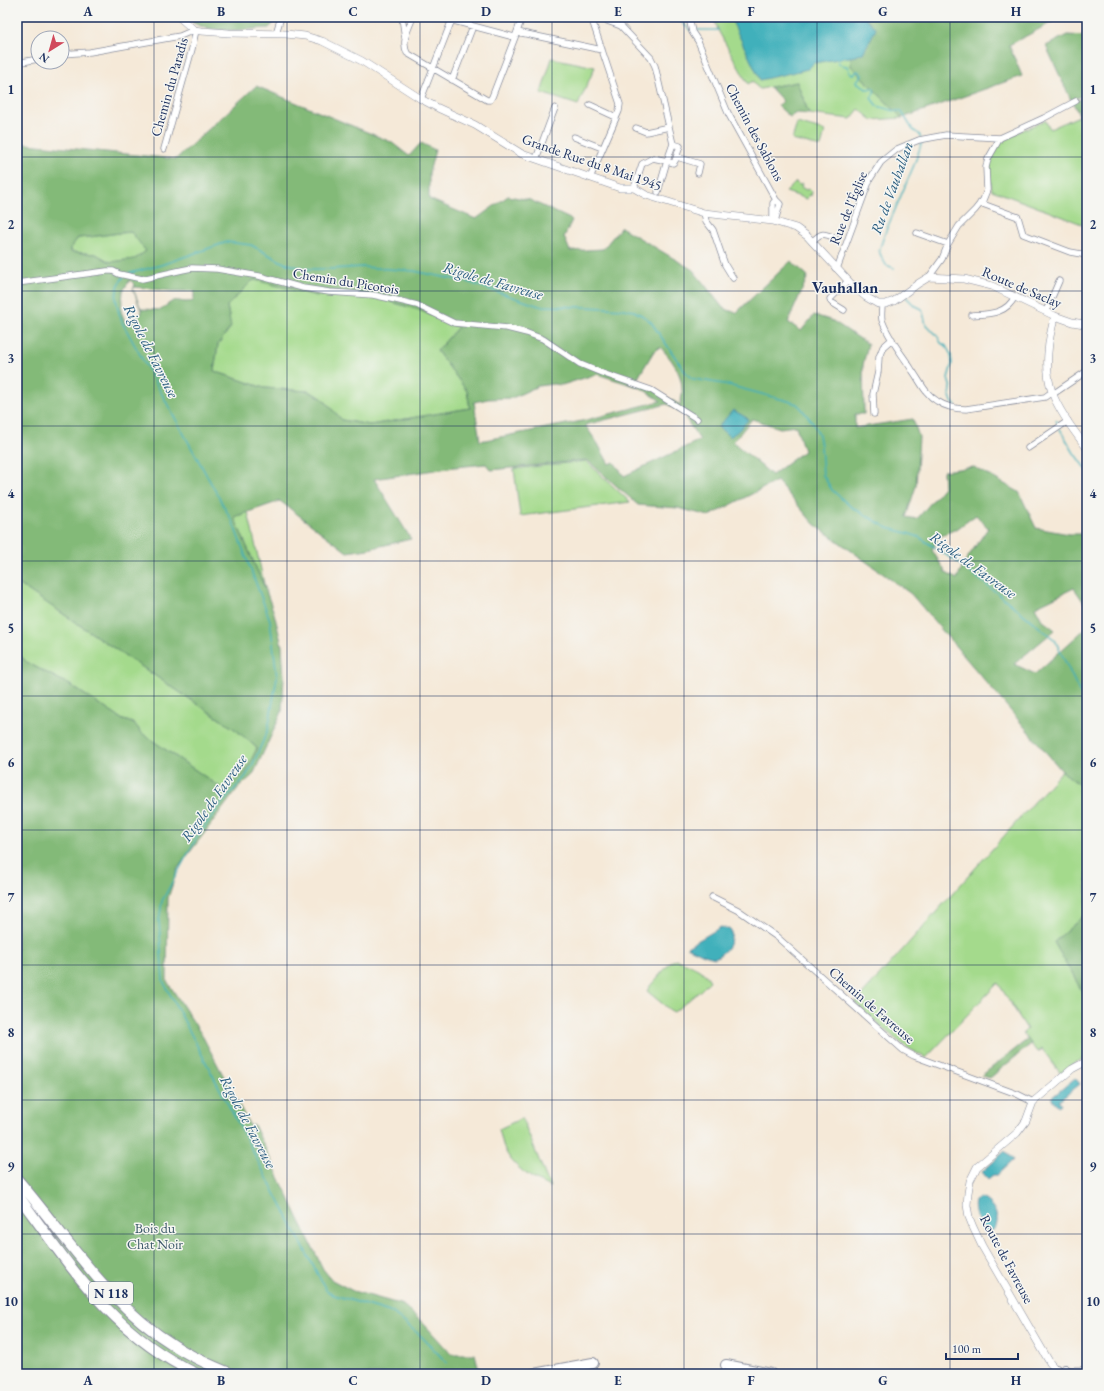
<svg xmlns="http://www.w3.org/2000/svg" width="1104" height="1391" font-family="'EB Garamond',serif">
<style>
.green{fill:#a4da8c;stroke:#608475}
.forest{fill:#83ba78;stroke:#4f746b;fill-rule:evenodd}
.water{fill:#40b0bb;stroke:#2e708c}
.lines{fill:none;stroke-linecap:round;stroke-linejoin:round}
.stream{stroke:#40b0bb;stroke-width:1.5}
.street-casing{stroke:#888c9b;stroke-width:7}
.secondary-casing{stroke:#888c9b;stroke-width:8}
.highway-casing{stroke:#888c9b;stroke-width:12}
.street{stroke:#fff;stroke-width:5.5}
.secondary{stroke:#fff;stroke-width:7}
.highway{stroke:#fff;stroke-width:10}
.grid{fill:none;stroke:#1b2f5e;stroke-width:1;stroke-opacity:0.55}
.labels{text-anchor:middle;stroke-width:3;stroke-linejoin:round;paint-order:stroke}
.shield{fill:#f6f6f2;stroke:#5d6b8a;stroke-width:1}
.shield-label{font-size:13px;font-weight:bold;fill:#1b2f5e}
.street-label{font-size:14px;fill:#1b2f5e;stroke:#f6f6f2}
.park-label{font-size:14px;fill:#3d5a6a;stroke:#f6f6f2}
.water-label{font-size:15px;font-style:italic;fill:#285c7f;stroke:#f6f6f2}
.quarter-label{font-size:16px;font-weight:bold;fill:#1b2f5e;stroke:#f6f6f2}
.neatline{fill:none;stroke:#1b2f5e;stroke-width:1.5}
.grid-label{font-size:13px;text-anchor:middle;font-weight:bold;fill:#1b2f5e}
</style>
<rect width="100%" height="100%" fill="#f6f6f2"/>
<filter id="ink" filterUnits="userSpaceOnUse"><feTurbulence type="fractalNoise" baseFrequency=".025" numOctaves="2"/><feDisplacementMap in="SourceGraphic" scale="8" xChannelSelector="R" yChannelSelector="G"/><feConvolveMatrix kernelMatrix="1 2 1 2 8 2 1 2 1" color-interpolation-filters="sRGB"/></filter>
<filter id="wash" filterUnits="userSpaceOnUse"><feTurbulence type="fractalNoise" baseFrequency=".012" numOctaves="4" result="noise"/><feDisplacementMap in="SourceGraphic" scale="16" xChannelSelector="R" yChannelSelector="G"/><feGaussianBlur stdDeviation="0.9" result="paint"/><feColorMatrix in="noise" values="0 0 0 0 0 0 0 0 0 0 0 0 0 0 0 0 0 1.4 0 .05"/><feComposite in="paint" operator="in"/></filter>
<g filter="url(#wash)">
<rect width="100%" height="100%" fill="#f5e9d8"/>
<path class="green" d="M 713,17 L 819,17 L 853,42 L 851,66 L 902,118 L 872,120 L 859,109 L 851,119 L 809,114 L 797,82 L 760,89 L 756,86 L 753,81 L 748,84 L 719,32 Z
M 552,58 L 595,67 L 578,105 L 541,93 Z
M 1079,116 L 1087,131 L 1087,226 L 992,190 L 990,177 L 991,158 L 1003,139 L 1045,120 L 1050,129 Z
M 797,123 L 825,131 L 821,147 L 792,140 Z
M 796,182 L 799,185 L 802,184 L 801,187 L 806,190 L 809,189 L 812,192 L 811,196 L 809,194 L 807,199 L 786,192 Z
M 132,232 L 146,251 L 135,259 L 110,262 L 96,254 L 71,252 L 71,247 L 78,238 C 96,237 113,233 132,232 Z
M 255,280 L 329,293 L 375,297 L 419,310 L 458,327 L 437,351 L 467,391 L 470,408 L 370,425 L 342,420 L 322,398 L 308,391 L 264,388 L 214,371 L 218,344 L 231,327 L 227,306 L 252,281 Z
M 586,461 L 630,502 L 520,516 L 514,469 Z
M 248,512 L 265,588 L 234,517 Z
M 17,583 L 236,730 L 257,748 L 245,773 L 223,789 L 140,732 C 137,724 131,722 123,720 L 70,685 L 28,663 L 17,653 Z
M 1062,771 L 1087,791 L 1087,913 L 1054,942 L 1087,1000 L 1087,1057 L 1072,1064 L 1061,1074 L 1042,1049 L 1037,1052 L 1023,1033 L 1027,1029 L 998,983 L 926,1058 C 898,1045 878,1023 855,1003 Z
M 677,960 C 687,963 706,971 710,981 L 700,991 L 674,1012 L 670,1010 L 647,991 L 650,986 L 672,961 Z
M 522,1118 L 550,1187 C 532,1179 512,1167 504,1148 C 502,1142 501,1136 499,1129 Z"/>
<path class="forest" d="M 192,17 L 277,17 L 274,23 L 269,28 C 249,29 223,33 204,27 C 200,26 196,24 192,22 Z
M 819,17 L 1061,17 L 1032,33 L 1009,45 L 1022,76 L 902,118 L 851,66 L 851,55 Z
M 1067,35 L 1086,36 L 1087,46 L 1087,91 L 1081,96 L 1071,100 L 1046,46 Z
M 797,82 L 809,114 L 796,113 L 790,117 L 778,106 L 783,101 L 770,87 Z
M 256,86 L 391,142 L 409,156 L 421,143 L 435,150 L 429,173 L 429,199 L 476,219 L 508,196 L 530,200 L 572,220 L 564,237 L 570,251 L 603,249 L 621,227 L 693,270 L 723,308 L 736,313 L 791,261 L 808,276 L 788,322 L 801,331 L 814,315 L 833,321 L 868,344 L 863,365 L 864,414 L 855,414 L 855,428 L 913,419 L 919,437 L 916,486 L 906,517 L 917,519 L 944,487 L 943,471 L 974,467 L 1019,492 L 1036,528 L 1069,534 L 1087,534 L 1087,607 L 1074,588 L 1035,607 L 1042,620 L 1055,630 L 1014,664 L 1035,674 L 1087,627 L 1087,791 L 1062,771 L 911,594 L 814,524 L 777,481 L 709,516 L 678,508 L 638,505 L 587,460 L 491,470 L 486,464 L 455,467 L 374,479 L 411,539 L 368,549 L 347,552 L 280,501 L 234,517 L 265,588 L 274,613 L 282,646 L 284,677 L 282,712 L 253,775 L 238,788 L 178,868 L 168,898 L 167,981 L 203,1037 L 250,1126 L 254,1125 L 323,1269 L 332,1280 L 353,1291 L 403,1305 L 424,1324 L 451,1354 L 475,1354 L 480,1374 L 17,1374 L 17,653 L 28,663 L 70,685 L 123,720 C 131,722 137,724 140,732 L 223,789 L 245,773 L 257,748 L 236,730 L 17,583 L 17,143 L 176,159 ZM 131,232 L 146,251 L 135,259 L 110,262 L 96,254 L 71,252 L 71,247 L 78,238 C 96,237 113,233 131,232 ZM 130,280 L 135,285 L 133,289 L 142,313 L 126,324 L 121,311 L 123,291 ZM 255,280 L 317,296 L 329,293 L 340,296 L 345,294 L 375,297 L 419,310 L 458,327 L 437,351 L 467,391 L 470,408 L 370,425 L 342,420 L 322,398 L 308,391 L 264,388 L 214,371 L 218,344 L 231,327 L 227,306 L 252,281 ZM 135,287 L 172,291 L 195,291 L 193,301 C 175,305 180,293 161,310 L 141,309 L 133,289 ZM 660,347 C 671,358 682,373 682,389 C 683,394 681,400 680,405 L 650,387 L 636,381 L 654,351 ZM 597,374 L 641,388 L 661,401 L 582,421 L 480,441 L 474,402 L 488,399 L 512,398 L 538,386 L 553,384 L 562,385 ZM 667,404 L 688,416 L 686,419 L 700,440 L 624,476 L 614,462 L 609,464 L 598,444 L 585,425 ZM 752,419 L 780,428 L 796,426 L 804,451 L 772,475 L 733,442 ZM 976,515 L 988,528 L 966,560 L 957,579 L 946,573 L 932,550 L 939,537 L 958,528 Z
M 1087,95 L 1087,131 L 1073,103 Z
M 1087,913 L 1087,1000 L 1054,942 Z
M 1028,1039 L 1031,1044 L 990,1078 L 981,1076 Z"/>
<path class="water" d="M 730,17 L 865,17 L 876,29 L 863,53 L 856,56 L 814,63 L 808,69 L 760,80 Z
M 733,410 L 747,418 L 748,420 L 738,431 L 730,437 L 718,427 Z
M 721,927 L 731,930 C 733,943 726,952 715,958 L 704,955 L 687,947 Z
M 1075,1078 L 1080,1084 L 1059,1101 L 1061,1104 L 1058,1106 L 1051,1098 Z
M 1005,1151 L 1013,1160 L 1012,1161 L 997,1175 L 993,1175 L 988,1179 L 982,1172 Z
M 980,1198 C 996,1202 1006,1229 986,1233 C 979,1225 972,1211 975,1201 Z"/>
<g class="lines">
<path class="stream" d="M 609,17 C 617,21 624,19 632,17
M 676,17 L 690,30
M 694,30 L 718,30
M 839,58 L 838,62 L 841,65 L 847,66 L 850,73 L 853,74 L 858,71 L 862,75 L 856,82 L 862,85 L 866,89 L 874,88 L 874,93 L 871,98 L 877,106 L 895,111 L 901,111 L 903,114 L 913,130 L 919,134 L 921,138
M 894,268 L 886,265 L 882,258 L 879,251 L 885,233 L 914,165 L 922,142
M 127,274 L 161,265 L 227,242 L 251,245 L 284,263 L 306,269 L 330,269 L 363,267 L 414,271 L 468,282 L 539,306 L 585,307 L 624,309 L 634,311 L 643,316 L 651,322 L 686,373 L 691,378 L 694,379 L 724,384 L 788,401 L 797,404 L 801,408 L 813,423 L 819,435 L 821,446 L 823,475 L 832,490 L 850,506 L 865,515 L 888,528 L 907,533 L 919,537 L 954,560 L 1001,596 L 1055,640 L 1087,708
M 124,276 C 112,292 116,305 122,322 L 233,523 L 270,620 L 277,677 L 268,730 L 252,766 L 246,776 L 221,804 L 197,837 L 162,901 L 159,921 L 163,981 L 326,1290 L 334,1295 L 393,1313 L 421,1336 L 447,1363
M 906,297 L 914,305 L 922,309 L 926,325 L 937,335 L 941,343 L 946,346 L 951,355 L 952,364 L 948,378 L 949,382 L 951,388 L 950,396 L 952,402 L 956,405
M 1056,420 L 1059,425
M 1060,429 L 1074,453 L 1087,471"/>
</g>
</g>
<g filter="url(#ink)">
<g class="lines">
<defs>
<path id="street" d="M 402,17 L 405,38
M 413,17 C 409,28 401,41 407,53 L 487,100 L 490,100 L 492,97 L 517,32 L 522,17
M 439,17 L 514,37
M 596,17 L 621,26 L 651,58 L 655,66 L 673,144 L 667,161 L 653,158 L 642,164 L 634,188
M 689,17 L 692,32 L 698,41 L 728,113 L 776,200
M 517,32 L 602,50
M 276,33 L 281,17
M 62,54 L 90,52 L 180,36 L 194,30
M 17,63 L 38,59
M 452,80 L 473,26
M 421,99 L 453,17
M 590,105 L 616,117
M 636,128 L 646,132 L 669,127
M 574,137 L 602,148
M 164,149 L 192,49 L 196,30
M 677,157 L 700,164 L 698,173
M 536,159 L 555,108
M 590,178 L 619,111 L 620,104 L 591,17
M 658,192 L 667,161 L 673,163 L 675,161 L 680,146 L 673,144
M 980,203 L 1018,217 L 1023,234 L 1070,252 L 1087,255
M 704,213 L 706,221 L 713,230 L 725,265 L 733,278
M 773,221 L 773,203 L 776,200 L 780,204 L 775,221
M 917,233 L 948,244
M 812,242 C 821,232 823,233 835,238
M 835,268 L 838,266 L 870,179 L 881,162 L 897,149 L 919,140 L 946,135 L 1000,138 L 1044,118 L 1076,101
M 929,277 L 942,259 L 948,244 L 959,226 L 975,210 L 983,200 L 987,190 L 986,167 L 988,159 L 1000,138
M 17,283 L 107,271 L 113,271 L 119,274 L 142,279 L 182,270 L 192,268 L 217,269 L 259,276 L 303,288 L 329,292 L 373,295 L 396,300 L 417,305 L 454,323 L 507,328 L 527,333 L 543,339 L 580,364 L 602,373 L 651,390 L 697,419
M 882,305 C 882,310 881,315 882,320 C 888,338 902,354 912,370 C 920,381 925,394 937,401 C 946,407 956,409 966,409 L 1045,397 L 1049,394 L 1053,394 L 1087,371
M 844,310 L 831,302 L 830,299 L 848,281
M 1046,311 L 1059,281
M 972,315 C 989,314 1007,314 1015,296
M 1084,324 L 1087,316
M 874,414 L 873,394 L 878,372 L 879,357 L 883,347 L 892,339
M 1028,448 L 1068,421
M 712,897 L 738,910 L 777,937 L 903,1050 L 914,1056 L 1017,1094 L 1033,1102
M 1063,1370 L 1087,1370"/>
<path id="secondary" d="M 179,17 L 194,30 L 201,31 L 229,33 L 286,34 L 305,36 L 322,41 L 362,61 L 421,99 L 438,108 L 475,125 L 522,154 L 620,188 L 634,188 L 646,195 L 704,213 L 773,221 L 796,228 L 807,236 L 854,287 L 866,297 L 878,304 L 886,304 L 894,301 L 919,283 L 929,277 L 964,279 L 992,286 L 1055,316 L 1072,322 L 1084,324 L 1087,326
M 1055,316 C 1048,339 1044,369 1052,392 C 1058,409 1076,434 1087,448
M 1056,1370 L 1050,1363 L 982,1246 L 973,1227 L 969,1217 L 967,1205 L 968,1193 L 970,1181 L 977,1167 L 1017,1133 L 1026,1121 L 1033,1102 L 1072,1069 L 1087,1061"/>
<path id="highway" d="M 17,1179 C 67,1237 108,1305 175,1346 C 193,1358 212,1366 232,1374
M 17,1194 C 71,1267 112,1334 197,1374
M 726,1365 L 771,1374
M 1065,1370 L 1067,1374
M 534,1374 L 593,1363
M 1052,1374 L 1056,1370"/>
</defs>
<use href="#street" class="street-casing"/>
<use href="#secondary" class="secondary-casing"/>
<use href="#highway" class="highway-casing"/>
<use href="#street" class="street"/>
<use href="#secondary" class="secondary"/>
<use href="#highway" class="highway"/>
</g>
</g>
<path class="grid" d="M 154,17 L 154,1374M 287,17 L 287,1374M 420,17 L 420,1374M 552,17 L 552,1374M 684,17 L 684,1374M 817,17 L 817,1374M 950,17 L 950,1374M 17,157 L 1087,157M 17,291 L 1087,291M 17,426 L 1087,426M 17,561 L 1087,561M 17,696 L 1087,696M 17,830 L 1087,830M 17,965 L 1087,965M 17,1100 L 1087,1100M 17,1234 L 1087,1234"/>
<g class="labels">
<rect class="shield" x="89" y="1282" width="44" height="22" rx="3"/>
<g class="shield-label">
<text x="111" y="1298">N 118</text>
</g>
<g class="street-label">
<text transform="translate(169 87) rotate(-74)" y="5">Chemin du Paradis</text>
<text transform="translate(755 132) rotate(62)" y="5">Chemin des Sablons</text>
<text transform="translate(592 162) rotate(19)" y="5">Grande Rue du 8 Mai 1945</text>
<text transform="translate(848 208) rotate(-68)" y="5">Rue de l'Église</text>
<text transform="translate(346 281) rotate(9)" y="5">Chemin du Picotois</text>
<text transform="translate(1022 287) rotate(23)" y="5">Route de Saclay</text>
<text transform="translate(872 1005) rotate(41)" y="5">Chemin de Favreuse</text>
<text transform="translate(1007 1259) rotate(62)" y="5">Route de Favreuse</text>
</g>
<g class="park-label">
<text x="155" y="1233">Bois du<tspan x="155" dy="16">Chat Noir</tspan></text>
</g>
<g class="water-label">
<text transform="translate(892 188) rotate(-70)" y="5">Ru de Vauhallan</text>
<text transform="translate(493 281) rotate(16)" y="5">Rigole de Favreuse</text>
<text transform="translate(151 351) rotate(63)" y="5">Rigole de Favreuse</text>
<text transform="translate(973 565) rotate(36)" y="5">Rigole de Favreuse</text>
<text transform="translate(214 798) rotate(-55)" y="5">Rigole de Favreuse</text>
<text transform="translate(248 1122) rotate(62)" y="5">Rigole de Favreuse</text>
</g>
<g class="quarter-label">
<text x="845" y="293">Vauhallan</text>
</g>
</g>
<rect width="1104" height="1391" fill="none" stroke="#f6f6f2" stroke-width="44"/>
<g transform="translate(50 50) rotate(217)"><circle r="19" fill="#f6f6f2" stroke="#9ea6b7"/>
<path d="M0-3L7 15L0 10L-7 15Z" fill="#d1495b"/>
<text y="-6" font-size="11" font-weight="bold" text-anchor="middle" fill="#1b2f5e">N</text>
</g>
<path d="M946 1353v6h72v-6" fill="none" stroke="#1b2f5e" stroke-width="2"/>
<text x="952" y="1353" font-size="12" fill="#1b2f5e" stroke="#f6f6f2" stroke-width="3" paint-order="stroke">100 m</text>
<rect x="22" y="22" width="1060" height="1347" class="neatline"/>
<g class="grid-label">
<text x="88" y="16">A</text>
<text x="221" y="16">B</text>
<text x="353" y="16">C</text>
<text x="486" y="16">D</text>
<text x="618" y="16">E</text>
<text x="751" y="16">F</text>
<text x="883" y="16">G</text>
<text x="1016" y="16">H</text>
<text x="11" y="94">1</text>
<text x="1093" y="94">1</text>
<text x="11" y="229">2</text>
<text x="1093" y="229">2</text>
<text x="11" y="363">3</text>
<text x="1093" y="363">3</text>
<text x="11" y="498">4</text>
<text x="1093" y="498">4</text>
<text x="11" y="633">5</text>
<text x="1093" y="633">5</text>
<text x="11" y="767">6</text>
<text x="1093" y="767">6</text>
<text x="11" y="902">7</text>
<text x="1093" y="902">7</text>
<text x="11" y="1037">8</text>
<text x="1093" y="1037">8</text>
<text x="11" y="1171">9</text>
<text x="1093" y="1171">9</text>
<text x="11" y="1306">10</text>
<text x="1093" y="1306">10</text>
<text x="88" y="1385">A</text>
<text x="221" y="1385">B</text>
<text x="353" y="1385">C</text>
<text x="486" y="1385">D</text>
<text x="618" y="1385">E</text>
<text x="751" y="1385">F</text>
<text x="883" y="1385">G</text>
<text x="1016" y="1385">H</text>
</g>
</svg>
